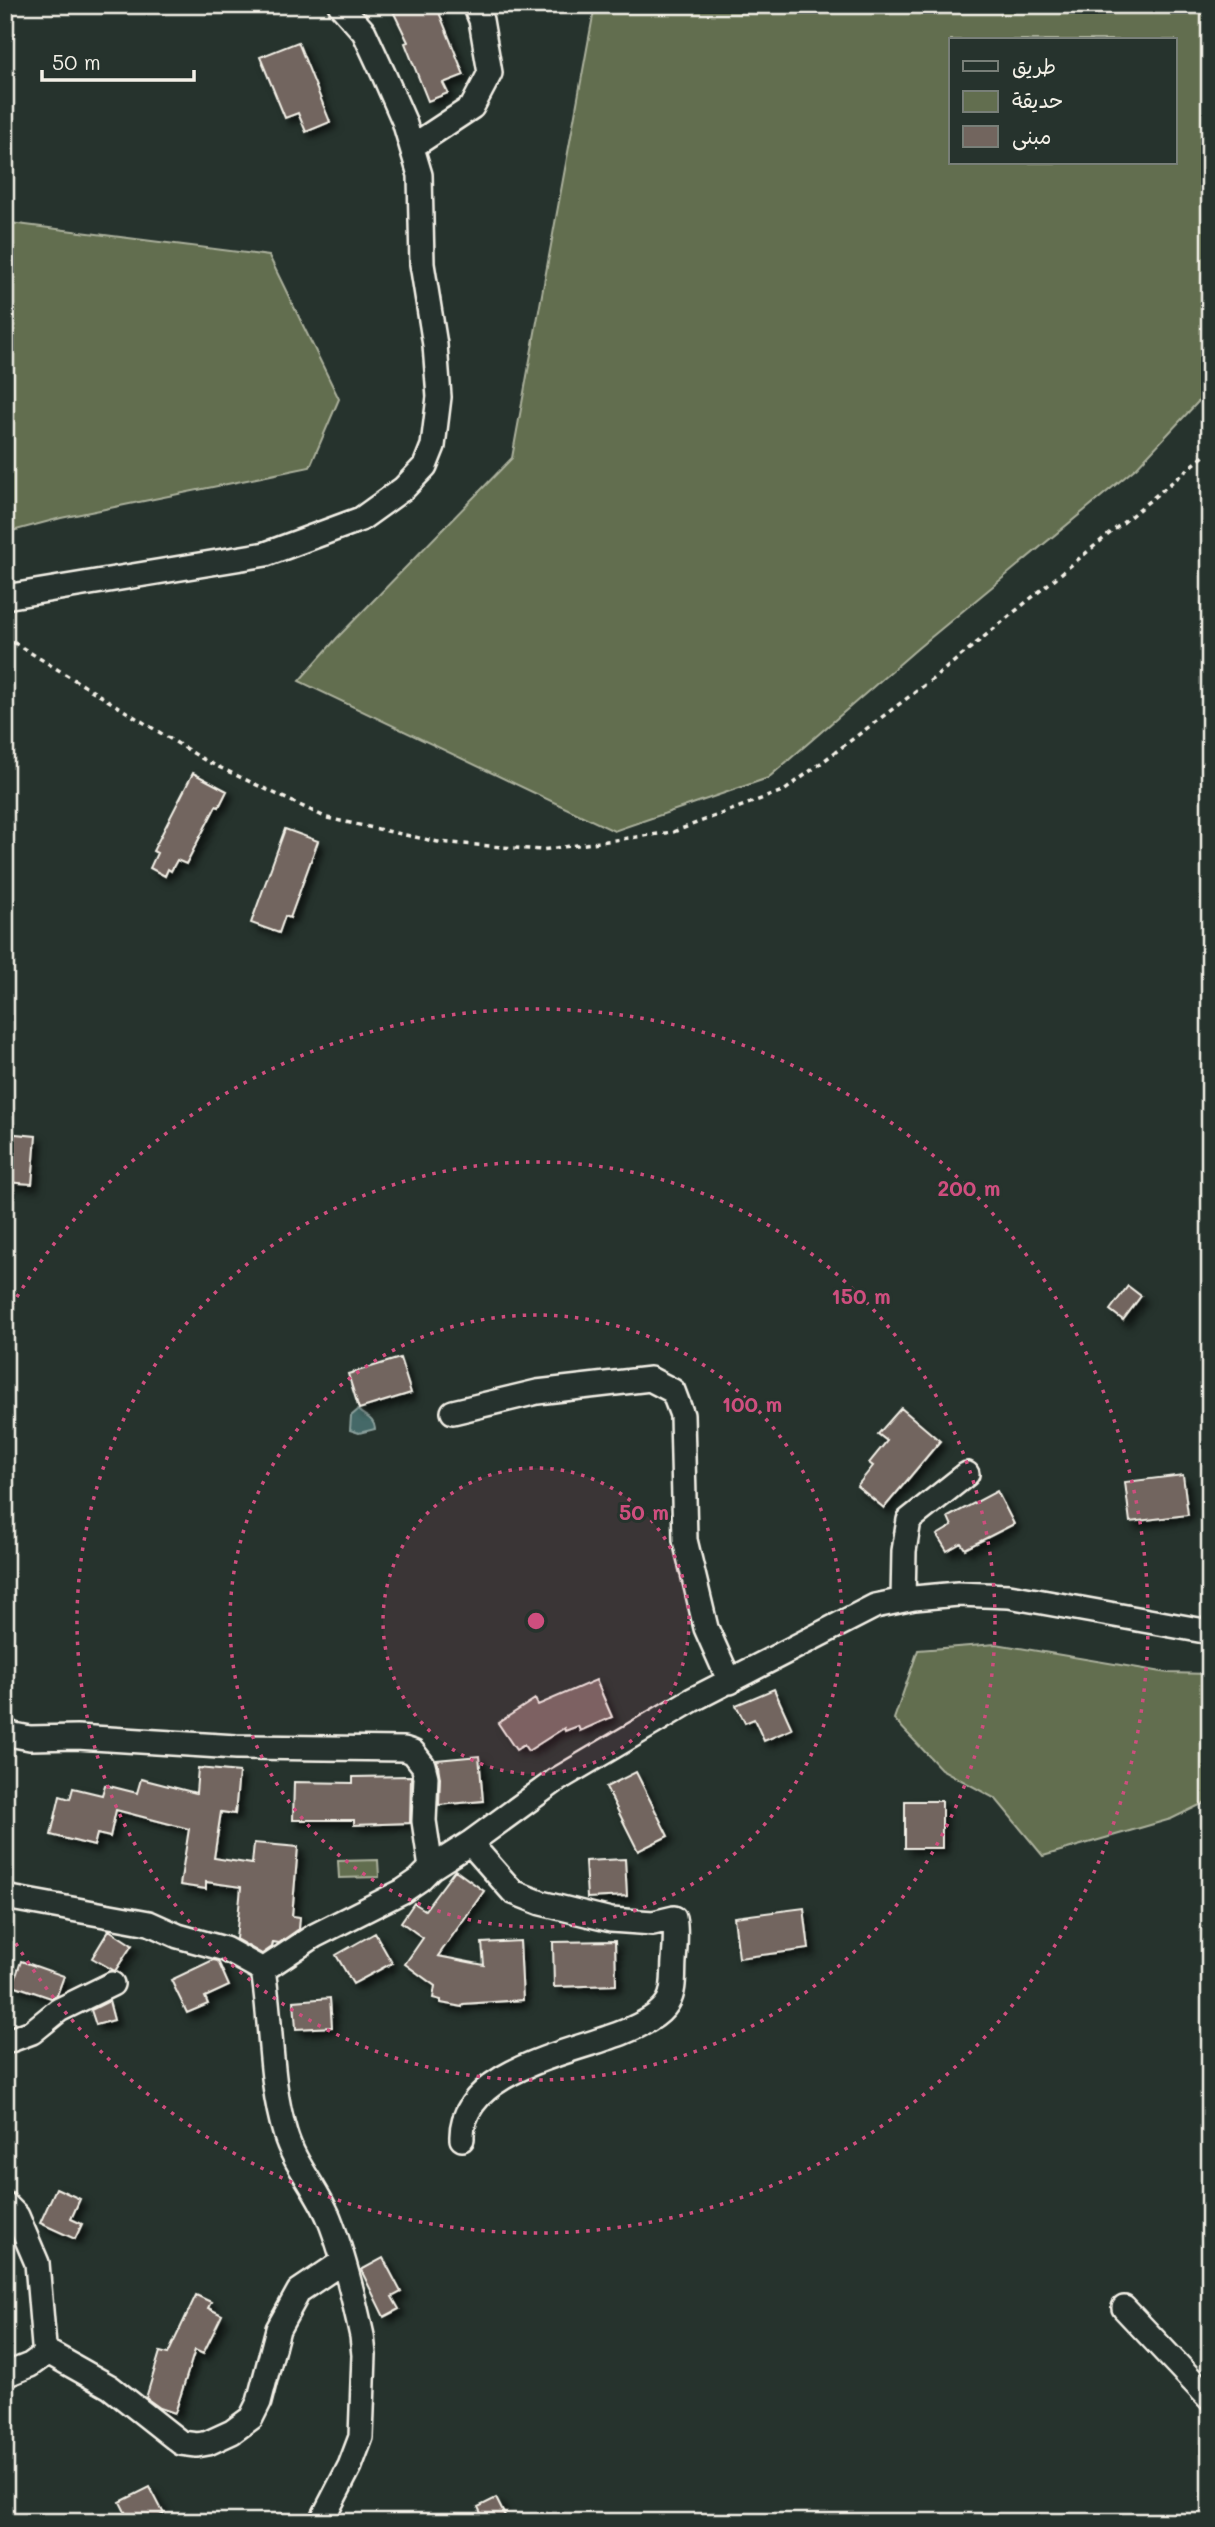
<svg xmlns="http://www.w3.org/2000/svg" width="1215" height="2527" font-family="Mali,'Playpen Sans Arabic',sans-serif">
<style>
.green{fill:#626e4f;stroke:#abb09c;stroke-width:2;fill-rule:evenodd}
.water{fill:#446967;stroke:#8a9f9b;stroke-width:2}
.building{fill:#72655e;stroke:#f4f1e8;stroke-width:2;filter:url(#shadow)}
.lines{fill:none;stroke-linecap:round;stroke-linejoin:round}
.minor-casing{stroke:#f4f1e8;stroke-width:28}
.path{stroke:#f4f1e8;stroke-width:3.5;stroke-dasharray:5 5;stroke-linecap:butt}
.minor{stroke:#26332d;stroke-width:23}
.ring{fill:none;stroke:#ce4e7e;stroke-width:3.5;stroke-dasharray:3.5 7}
.centre{fill:#ce4e7e;stroke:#26332d;stroke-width:3.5}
.ring-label{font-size:21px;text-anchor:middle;font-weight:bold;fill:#ce4e7e;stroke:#26332d;stroke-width:6;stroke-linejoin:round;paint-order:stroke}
</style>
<defs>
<filter id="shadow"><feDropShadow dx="5.5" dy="5.5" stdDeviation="3.5" flood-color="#0009"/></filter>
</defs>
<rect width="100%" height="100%" fill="#26332d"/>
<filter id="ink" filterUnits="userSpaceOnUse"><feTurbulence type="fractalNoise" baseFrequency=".0143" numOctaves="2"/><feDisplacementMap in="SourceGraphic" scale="14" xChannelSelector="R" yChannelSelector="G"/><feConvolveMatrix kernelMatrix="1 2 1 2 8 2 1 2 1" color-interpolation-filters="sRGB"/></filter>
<g filter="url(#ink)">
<path class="green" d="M 595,5 L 1210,5 L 1210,389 L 1137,467 L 918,648 L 768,778 L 614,831 L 299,681 L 337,638 L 512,458 ZM 951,40 L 1175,40 L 1175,163 L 951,163 Z
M 10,223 L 269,256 L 339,399 L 310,467 L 61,518 L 5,533 L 5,224 Z
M 996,1644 L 1168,1673 L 1210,1674 L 1210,1800 L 1171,1819 L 1043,1856 L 996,1799 L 941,1769 L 894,1719 L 918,1650 Z
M 378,1860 L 379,1877 L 339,1878 L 338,1861 Z"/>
<path class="water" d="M 358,1410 C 365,1418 374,1417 375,1429 L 359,1433 L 350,1430 L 351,1416 Z"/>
<path class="building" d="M 390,5 L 436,5 L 464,75 L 443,83 L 448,93 L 428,101 L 405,43 L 408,42 Z
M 298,42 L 330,122 L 306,132 L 298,113 L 285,118 L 260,57 Z
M 193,773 L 227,791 L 219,807 L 216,806 L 186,864 L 177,860 L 171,871 L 168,869 L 165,876 L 150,868 L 157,853 L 153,851 Z
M 285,829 L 318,841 L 290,918 L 285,916 L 279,933 L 251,923 Z
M 5,1133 L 36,1136 L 32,1184 L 5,1182 Z
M 1128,1286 L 1141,1296 L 1123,1320 L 1110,1310 Z
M 400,1358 L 411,1393 L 359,1409 L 348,1374 Z
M 901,1408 L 940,1441 L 884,1508 L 857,1486 L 873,1466 L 869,1463 L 887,1441 L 878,1434 Z
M 1183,1475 L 1188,1515 L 1130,1522 L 1125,1482 Z
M 997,1491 L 1014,1524 L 965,1549 L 961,1543 L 947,1551 L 937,1535 L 952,1526 L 948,1517 Z
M 596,1680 L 612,1717 L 580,1731 L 578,1726 L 565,1731 L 564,1728 L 528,1751 L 524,1745 L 516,1750 L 498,1723 L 535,1699 L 538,1705 Z
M 774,1689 L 792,1729 L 764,1741 L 754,1719 L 745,1723 L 736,1705 Z
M 479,1756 L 483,1801 L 439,1805 L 440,1778 L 437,1760 Z
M 198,1768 L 239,1772 L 235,1814 L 221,1812 L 214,1858 L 252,1864 L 254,1843 L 298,1847 L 292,1916 L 300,1917 L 299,1929 L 279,1943 L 273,1942 L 272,1947 L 262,1954 L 236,1939 L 241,1887 L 206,1882 L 206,1889 L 180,1885 L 189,1829 L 116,1810 L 110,1837 L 97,1834 L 94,1846 L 51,1835 L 60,1796 L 70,1799 L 73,1788 L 102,1795 L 105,1785 L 137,1793 L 141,1779 L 196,1793 Z
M 636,1772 L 668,1836 L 638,1851 L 606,1787 Z
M 411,1776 L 410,1823 L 354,1825 L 354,1820 L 293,1820 L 294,1782 L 353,1783 L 353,1777 Z
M 905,1801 L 942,1801 L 942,1848 L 905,1848 Z
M 625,1859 L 627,1896 L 587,1898 L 585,1861 Z
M 455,1870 L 484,1891 L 438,1956 L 484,1965 L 482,1943 L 520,1941 L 523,2000 L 463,2004 L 462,2007 L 441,2003 L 441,2000 L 433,1998 L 435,1986 L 405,1964 L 423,1938 L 401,1922 L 414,1903 L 425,1910 Z
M 804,1908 L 809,1949 L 739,1958 L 734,1917 Z
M 109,1930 L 132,1945 L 115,1971 L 92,1958 Z
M 375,1933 L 392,1963 L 353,1984 L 336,1955 Z
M 615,1941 L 616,1985 L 554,1987 L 553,1942 Z
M 213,1960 L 218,1961 L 229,1986 L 205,1997 L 208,2004 L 187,2013 L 171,1980 Z
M 21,1961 L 64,1976 L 57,1995 L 51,1998 L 13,1985 Z
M 330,1998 L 332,2027 L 296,2029 L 294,2001 Z
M 109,2001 L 114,2020 L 96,2025 L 91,2010 Z
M 56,2188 L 80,2199 L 71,2219 L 82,2224 L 75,2239 L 40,2223 Z
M 383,2258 L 401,2292 L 392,2297 L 399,2309 L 384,2317 L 361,2270 Z
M 196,2295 L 211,2302 L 208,2308 L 222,2315 L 203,2354 L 195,2350 L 175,2413 L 160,2408 L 146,2398 L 160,2352 L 168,2354 Z
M 150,2487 L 164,2514 L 149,2522 L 130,2522 L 120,2502 Z
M 496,2498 L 508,2522 L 485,2522 L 478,2507 Z"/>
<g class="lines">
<defs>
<path id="minor" d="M 413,146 L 472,107 L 490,73 L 481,20 L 475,5
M 5,597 L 266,554 L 361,519 L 404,488 L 425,466 L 433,446 L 439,397 L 435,345 L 422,264 L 420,175 L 404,121 L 383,73 L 364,32 L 340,5
M 453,1412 L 537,1392 L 650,1379 L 673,1391 L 682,1415 L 685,1540 L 706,1628 L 730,1682
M 903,1600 L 904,1551 L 909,1520 L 967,1474
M 5,1731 L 14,1735 L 30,1738 L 77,1737 L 236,1747 L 404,1749 L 413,1752 L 423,1765 L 426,1777 L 424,1821 L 431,1868
M 5,1897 L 149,1923 L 178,1936 L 225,1949 L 263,1970 C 272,2024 269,2080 285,2133 C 294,2164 317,2189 329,2218 C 343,2253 354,2299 362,2336 L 364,2355 L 361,2437 L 350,2466 L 321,2522
M 263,1970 L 314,1936 L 403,1891 L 419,1880 L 431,1868 L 470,1843 L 555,1781 L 692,1700 L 875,1606 L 914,1598 L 958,1594 L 1009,1596 L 1210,1632
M 5,2042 L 32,2032 L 59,2010 L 112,1984
M 462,2139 C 459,2070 575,2052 624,2032 C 639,2026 659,2017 668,2002 C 675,1991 673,1973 674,1961 C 675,1946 677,1932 674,1918 L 653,1923 L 611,1920 L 541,1903 L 513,1892 L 470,1843
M 5,2204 L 17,2216 L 37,2263 L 44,2346 L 48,2352
M 1124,2308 L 1210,2399
M 5,2375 L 30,2365 L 48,2352 L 110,2387 L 181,2443 L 197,2445 L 208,2443 L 232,2432 L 251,2418 L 259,2402 L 278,2329 L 299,2291 L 342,2262"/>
</defs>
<use href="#minor" class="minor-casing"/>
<path class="path" d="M 5,637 L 206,761 L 327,818 L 438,842 L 541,850 L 673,832 L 785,790 L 934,678 L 1210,451"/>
<use href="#minor" class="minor"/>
</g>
</g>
<circle cx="536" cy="1621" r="153" fill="#ce4e7e" fill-opacity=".12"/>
<g class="ring">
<circle cx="536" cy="1621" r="153"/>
<circle cx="536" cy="1621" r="306"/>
<circle cx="536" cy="1621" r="459"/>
<path d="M6 1315A612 612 0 1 1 6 1927"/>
</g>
<circle cx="536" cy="1621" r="10" class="centre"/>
<g class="ring-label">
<text x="969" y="1196">200 m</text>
<text x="861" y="1304">150 m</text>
<text x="752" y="1412">100 m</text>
<text x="644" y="1520">50 m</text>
</g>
<rect width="1215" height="2527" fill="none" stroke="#26332d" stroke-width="28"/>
<rect x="14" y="14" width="1187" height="2499" fill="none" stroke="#f4f1e8" stroke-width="2.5" filter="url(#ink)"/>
<rect x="949" y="38" width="228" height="126" fill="#26332d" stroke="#787f78" stroke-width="2"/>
<rect x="963" y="61" width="35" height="10" fill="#26332d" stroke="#787f78" stroke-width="2"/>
<text x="1012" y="74" font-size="21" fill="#f4f1e8">طريق</text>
<rect x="963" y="91" width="35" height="21" fill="#626e4f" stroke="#787f78" stroke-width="2"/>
<text x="1012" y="108" font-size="21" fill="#f4f1e8">حديقة</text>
<rect x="963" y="126" width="35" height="21" fill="#72655e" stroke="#787f78" stroke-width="2"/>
<text x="1012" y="144" font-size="21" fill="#f4f1e8">مبنى</text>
<path d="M42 70v10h152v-10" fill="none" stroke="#f4f1e8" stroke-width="3.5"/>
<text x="52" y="70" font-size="21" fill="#f4f1e8" stroke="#26332d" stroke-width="5" paint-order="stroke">50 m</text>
</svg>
